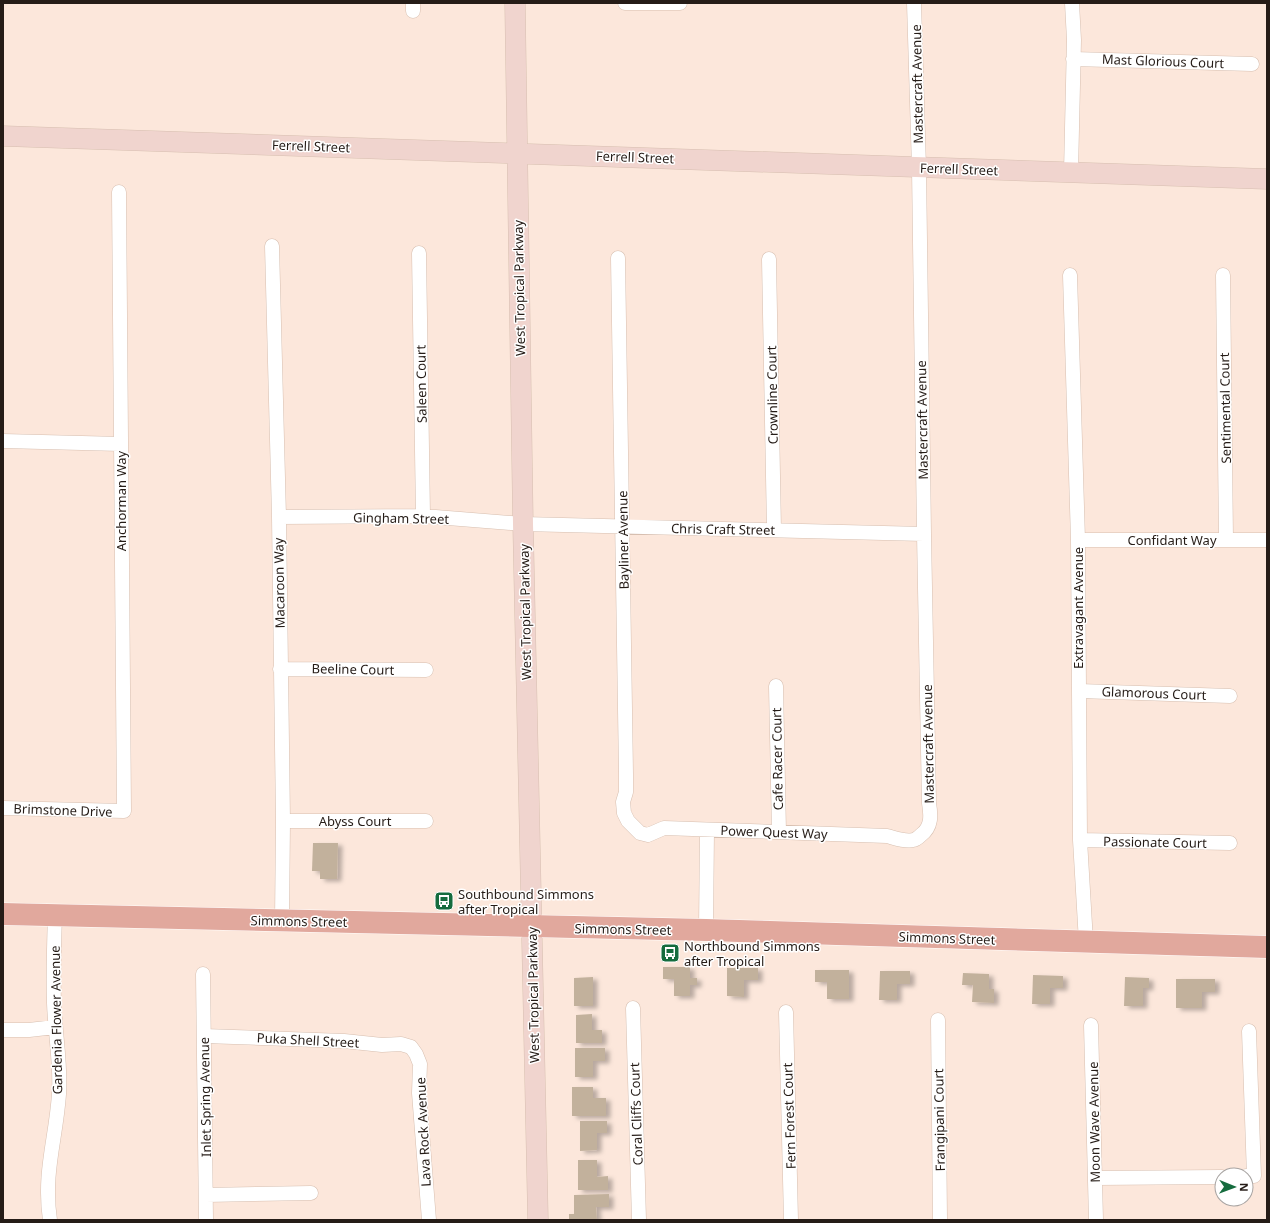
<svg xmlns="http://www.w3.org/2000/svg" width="1270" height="1223" font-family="'Noto Sans',sans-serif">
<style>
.building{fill:#c2b19c;filter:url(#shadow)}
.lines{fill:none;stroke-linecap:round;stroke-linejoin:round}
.street-casing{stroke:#d7bfb0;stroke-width:15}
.secondary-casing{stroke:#d7bfb0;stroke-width:21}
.primary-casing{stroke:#fff;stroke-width:23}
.street{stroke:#fff;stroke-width:14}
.secondary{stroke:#f0d4ce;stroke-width:20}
.primary{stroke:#e1a89d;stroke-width:22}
.labels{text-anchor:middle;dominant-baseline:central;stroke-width:3;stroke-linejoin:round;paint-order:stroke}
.street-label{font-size:13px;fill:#251c17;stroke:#fff}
.poi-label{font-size:13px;fill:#251c17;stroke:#fff;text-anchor:start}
</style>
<defs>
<filter id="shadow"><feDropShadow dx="4.5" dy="2.5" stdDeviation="2" flood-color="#0004"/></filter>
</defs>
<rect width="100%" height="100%" fill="#fce7db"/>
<path class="building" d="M313,843H338L337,879H320V871H312Z
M663,967H690V978H697V985H690V996H674V979H663Z
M727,968H758V980H744V997L727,996Z
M815,970H849V999H827V982H815Z
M880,971H910V984H897V1000H879Z
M963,973L989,974V989H994V1003L972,1002L973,985H962Z
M1033,975L1063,976V988H1050V1004H1032Z
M593,977V1006H574V978Z
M1125,977L1149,978V988H1143V1006H1124Z
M1176,979H1215V992H1202V1008H1176Z
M592,1014V1030H602V1043H576V1015Z
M575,1048H605V1061H593V1077H575Z
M572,1087H593V1098H606V1116H572Z
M580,1121H607V1133H597V1150L580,1151Z
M578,1160H597V1177L608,1176V1190H578Z
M609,1194V1207H596L597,1220H569V1214H574V1195Z"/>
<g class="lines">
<defs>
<path id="street" d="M413,3V11
M625,3H680
M1073,59L1252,64
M1071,172L1074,40L1072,3
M272,246L279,517L283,821L282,921
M419,253L423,516
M618,258L626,774V792L623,802L624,813L628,821L640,833L648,835L664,828L887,836C895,838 905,842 913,840C915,840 919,837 921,835C932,827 931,815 929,803L924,534L919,168L914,3
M769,259L774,530
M1070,275L1078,540L1080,840L1086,942
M1223,275L1226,540
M3,441L121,444
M279,517L423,516L523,524L924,534
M1078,540H1267
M280,669L426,670
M776,686L779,832
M1079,691L1230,696
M3,808L124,811L119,192
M283,821H426
M1080,840L1230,843
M706,930L707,830
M203,974L206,1220
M633,1008L639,1220
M786,1012L791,1220
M938,1020L940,1220
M1091,1025L1096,1220
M3,1030H29L55,1027
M204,1036L344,1041L382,1045L401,1044L411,1047L416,1054L420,1064L419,1093L429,1220
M1246,1176H1254L1249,1031
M1095,1178L1222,1177
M206,1195L311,1193
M50,1220C43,1173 56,1139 59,1094C61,1064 55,1033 54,1003C53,974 54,944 55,915"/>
<path id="secondary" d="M515,3L523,524L538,1220
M3,136L1267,179"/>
<path id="primary" d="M3,914L706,930L1267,947"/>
</defs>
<use href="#street" class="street-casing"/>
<use href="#secondary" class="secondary-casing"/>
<use href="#primary" class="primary-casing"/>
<use href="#street" class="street"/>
<use href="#secondary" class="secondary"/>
<use href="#primary" class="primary"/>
</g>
<defs>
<symbol id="bus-square" viewBox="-11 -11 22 22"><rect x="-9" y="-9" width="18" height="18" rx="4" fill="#156c3e" stroke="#fff"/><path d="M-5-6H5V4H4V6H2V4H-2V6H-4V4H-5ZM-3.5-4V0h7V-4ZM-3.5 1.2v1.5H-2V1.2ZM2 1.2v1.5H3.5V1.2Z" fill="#fff"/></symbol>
</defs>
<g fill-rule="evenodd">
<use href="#bus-square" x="433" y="890" width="22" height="22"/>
<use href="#bus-square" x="659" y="942" width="22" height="22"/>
</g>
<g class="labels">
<g class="street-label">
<text transform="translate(1163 61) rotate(2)">Mast Glorious Court</text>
<text transform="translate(917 84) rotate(-91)">Mastercraft Avenue</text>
<text transform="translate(311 146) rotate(2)">Ferrell Street</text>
<text transform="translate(635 157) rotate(2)">Ferrell Street</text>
<text transform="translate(959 169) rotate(2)">Ferrell Street</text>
<text transform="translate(519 288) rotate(-91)">West Tropical Parkway</text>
<text transform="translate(421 384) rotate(-91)">Saleen Court</text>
<text transform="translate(772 395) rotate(-91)">Crownline Court</text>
<text transform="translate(1225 408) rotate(-91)">Sentimental Court</text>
<text transform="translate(922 420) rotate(-91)">Mastercraft Avenue</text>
<text transform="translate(121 501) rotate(-90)">Anchorman Way</text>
<text transform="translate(401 518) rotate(1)">Gingham Street</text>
<text transform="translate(723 529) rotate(1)">Chris Craft Street</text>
<text transform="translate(623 540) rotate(-91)">Bayliner Avenue</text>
<text x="1172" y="540">Confidant Way</text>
<text transform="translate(279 583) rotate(-91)">Macaroon Way</text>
<text transform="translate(1078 608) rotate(-90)">Extravagant Avenue</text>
<text transform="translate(525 612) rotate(-91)">West Tropical Parkway</text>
<text transform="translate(353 669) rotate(1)">Beeline Court</text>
<text transform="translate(1154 693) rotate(2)">Glamorous Court</text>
<text transform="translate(928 744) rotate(-91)">Mastercraft Avenue</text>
<text transform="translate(777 759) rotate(-91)">Cafe Racer Court</text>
<text transform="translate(63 810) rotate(2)">Brimstone Drive</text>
<text x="355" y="821">Abyss Court</text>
<text transform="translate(774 832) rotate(2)">Power Quest Way</text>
<text transform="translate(1155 842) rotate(1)">Passionate Court</text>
<text transform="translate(299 921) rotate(1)">Simmons Street</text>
<text transform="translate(623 929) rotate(1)">Simmons Street</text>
<text transform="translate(947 938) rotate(2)">Simmons Street</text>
<text transform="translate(533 995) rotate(-91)">West Tropical Parkway</text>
<text transform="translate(56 1020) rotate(-91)">Gardenia Flower Avenue</text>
<text transform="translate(308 1040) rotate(3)">Puka Shell Street</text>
<text transform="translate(205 1097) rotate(-91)">Inlet Spring Avenue</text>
<text transform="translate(636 1114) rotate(-92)">Coral Cliffs Court</text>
<text transform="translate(789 1116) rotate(-92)">Fern Forest Court</text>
<text transform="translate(939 1120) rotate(-91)">Frangipani Court</text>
<text transform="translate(1094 1122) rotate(-91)">Moon Wave Avenue</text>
<text transform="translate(423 1132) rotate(-93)">Lava Rock Avenue</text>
</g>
<g class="poi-label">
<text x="458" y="894">Southbound Simmons<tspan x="458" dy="15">after Tropical</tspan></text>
<text x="684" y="946">Northbound Simmons<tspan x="684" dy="15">after Tropical</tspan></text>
</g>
</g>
<rect width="1270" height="1223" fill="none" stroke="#251c17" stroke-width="8"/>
<g transform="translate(1234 1187) rotate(91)"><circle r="19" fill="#ffffff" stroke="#a8a4a2"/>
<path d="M0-3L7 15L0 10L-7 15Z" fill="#156c3e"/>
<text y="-6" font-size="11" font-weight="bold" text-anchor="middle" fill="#251c17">N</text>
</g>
</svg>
